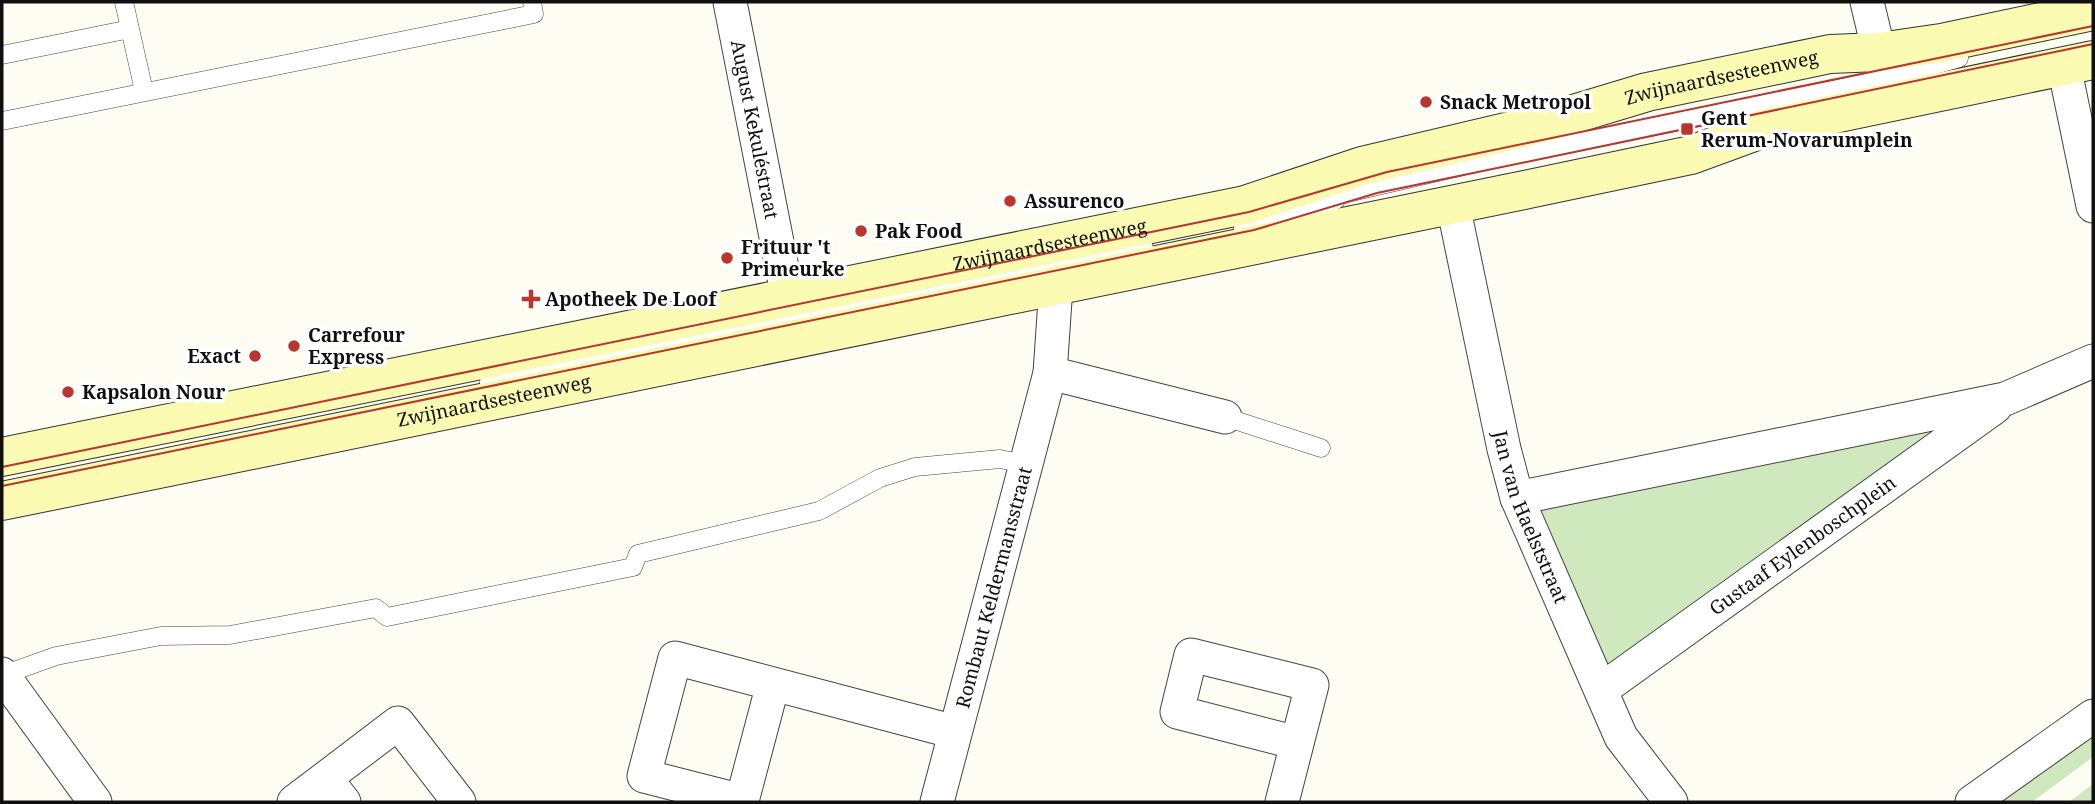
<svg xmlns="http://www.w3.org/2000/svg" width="2095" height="804" font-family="'Noto Serif',serif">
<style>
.green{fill:#d0e8be}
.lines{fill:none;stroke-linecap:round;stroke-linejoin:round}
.lane-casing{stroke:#434343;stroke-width:19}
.street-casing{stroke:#434343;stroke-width:35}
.secondary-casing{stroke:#323232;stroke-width:40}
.lane{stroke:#fff;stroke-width:18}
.street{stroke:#fff;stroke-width:33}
.secondary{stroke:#fafab3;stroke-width:38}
.tram{stroke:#b9362f;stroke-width:2}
.poi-dot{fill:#b9362f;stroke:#fff;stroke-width:2.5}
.labels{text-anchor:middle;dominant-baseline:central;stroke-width:7;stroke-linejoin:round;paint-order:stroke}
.street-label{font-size:19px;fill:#101010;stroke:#fff}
.poi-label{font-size:19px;font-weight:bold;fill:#101010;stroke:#fff;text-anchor:start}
</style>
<rect width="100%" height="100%" fill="#fefdf4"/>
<path class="green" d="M1936,429L1608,666L1540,507Z
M2093,725V757L2032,802H1989Z
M2093,784V802H2069Z"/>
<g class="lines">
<defs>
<path id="lane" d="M130,29L144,91
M2,55L130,29L124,2
M2,121L534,14L532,2
M1317,196L1330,192L1343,194L1485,161L1885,79L1959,58
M1243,228L1304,213L1336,200
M489,382L1144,248
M1225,417L1321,448
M3,675L56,656L161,636L230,635L376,608L387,617L633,567L638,554L819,511L880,478L915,467L1000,459L1025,464"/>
<g id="street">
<path id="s1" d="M730,2L796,339"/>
<path d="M1867,2L1891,102"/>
<path d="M2064,66L2093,206"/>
<path id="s2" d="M1453,205L1504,449L1517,498L1621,737L1671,802"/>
<path d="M1050,373L1225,417"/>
<path d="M1517,498L2005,399L2093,361"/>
<path d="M2,674L95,802"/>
<path d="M773,684L742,801L644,776L675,658L955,732"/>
<path id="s3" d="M1601,690L1995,407"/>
<path d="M326,779L344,802"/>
<path d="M294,802L398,723L459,802"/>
<path id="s4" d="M937,802L1050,373L1056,286"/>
<path d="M1282,802L1312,685L1191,655L1177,712L1297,743"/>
<path d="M1972,802L2093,716"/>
</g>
<g id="secondary">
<path id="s5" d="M2,457L1245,205L1362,166L1544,123L1647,92L1830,54L1879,52L1941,43L2093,11"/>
<path id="s6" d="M2,501L1529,189L1691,155L1762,129L2093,60"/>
</g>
</defs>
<use href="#lane" class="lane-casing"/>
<use href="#street" class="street-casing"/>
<use href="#secondary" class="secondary-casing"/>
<use href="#lane" class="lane"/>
<use href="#street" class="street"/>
<use href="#secondary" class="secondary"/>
<path class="tram" d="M2,467L1249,212L1387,172L2093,26
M2,486L1254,230L1377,193L2093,44"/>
</g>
<g class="poi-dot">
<circle cx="1426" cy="102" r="7"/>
<rect x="1680" y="122" width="14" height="14" rx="3.5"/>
<circle cx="1010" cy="201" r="7"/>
<circle cx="861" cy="231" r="7"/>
<circle cx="727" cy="258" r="7"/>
<path d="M527.5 288.5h7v7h7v7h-7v7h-7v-7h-7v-7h7z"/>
<circle cx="294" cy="346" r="7"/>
<circle cx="255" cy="356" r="7"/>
<circle cx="68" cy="392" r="7"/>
</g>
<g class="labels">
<g class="street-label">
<text stroke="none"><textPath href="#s5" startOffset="1762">Zwijnaardsesteenweg</textPath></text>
<text stroke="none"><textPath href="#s1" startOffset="130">August Kekuléstraat</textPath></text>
<text stroke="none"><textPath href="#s5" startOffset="1069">Zwijnaardsesteenweg</textPath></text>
<text stroke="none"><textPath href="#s6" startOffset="502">Zwijnaardsesteenweg</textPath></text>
<text stroke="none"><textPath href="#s2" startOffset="322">Jan van Haelststraat</textPath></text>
<text stroke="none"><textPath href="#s3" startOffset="248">Gustaaf Eylenboschplein</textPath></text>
<text stroke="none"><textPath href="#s4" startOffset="222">Rombaut Keldermansstraat</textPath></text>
</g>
<g class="poi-label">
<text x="1440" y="102">Snack Metropol</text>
<text x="1701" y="118">Gent<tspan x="1701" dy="22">Rerum-Novarumplein</tspan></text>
<text x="1024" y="201">Assurenco</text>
<text x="875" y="231">Pak Food</text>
<text x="741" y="247">Frituur 't<tspan x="741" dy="22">Primeurke</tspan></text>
<text x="545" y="299">Apotheek De Loof</text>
<text x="308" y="335">Carrefour<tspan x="308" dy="22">Express</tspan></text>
<text x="241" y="356" text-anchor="end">Exact</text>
<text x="82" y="392">Kapsalon Nour</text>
</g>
</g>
<rect width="2095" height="804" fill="none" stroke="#101010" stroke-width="7"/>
</svg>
